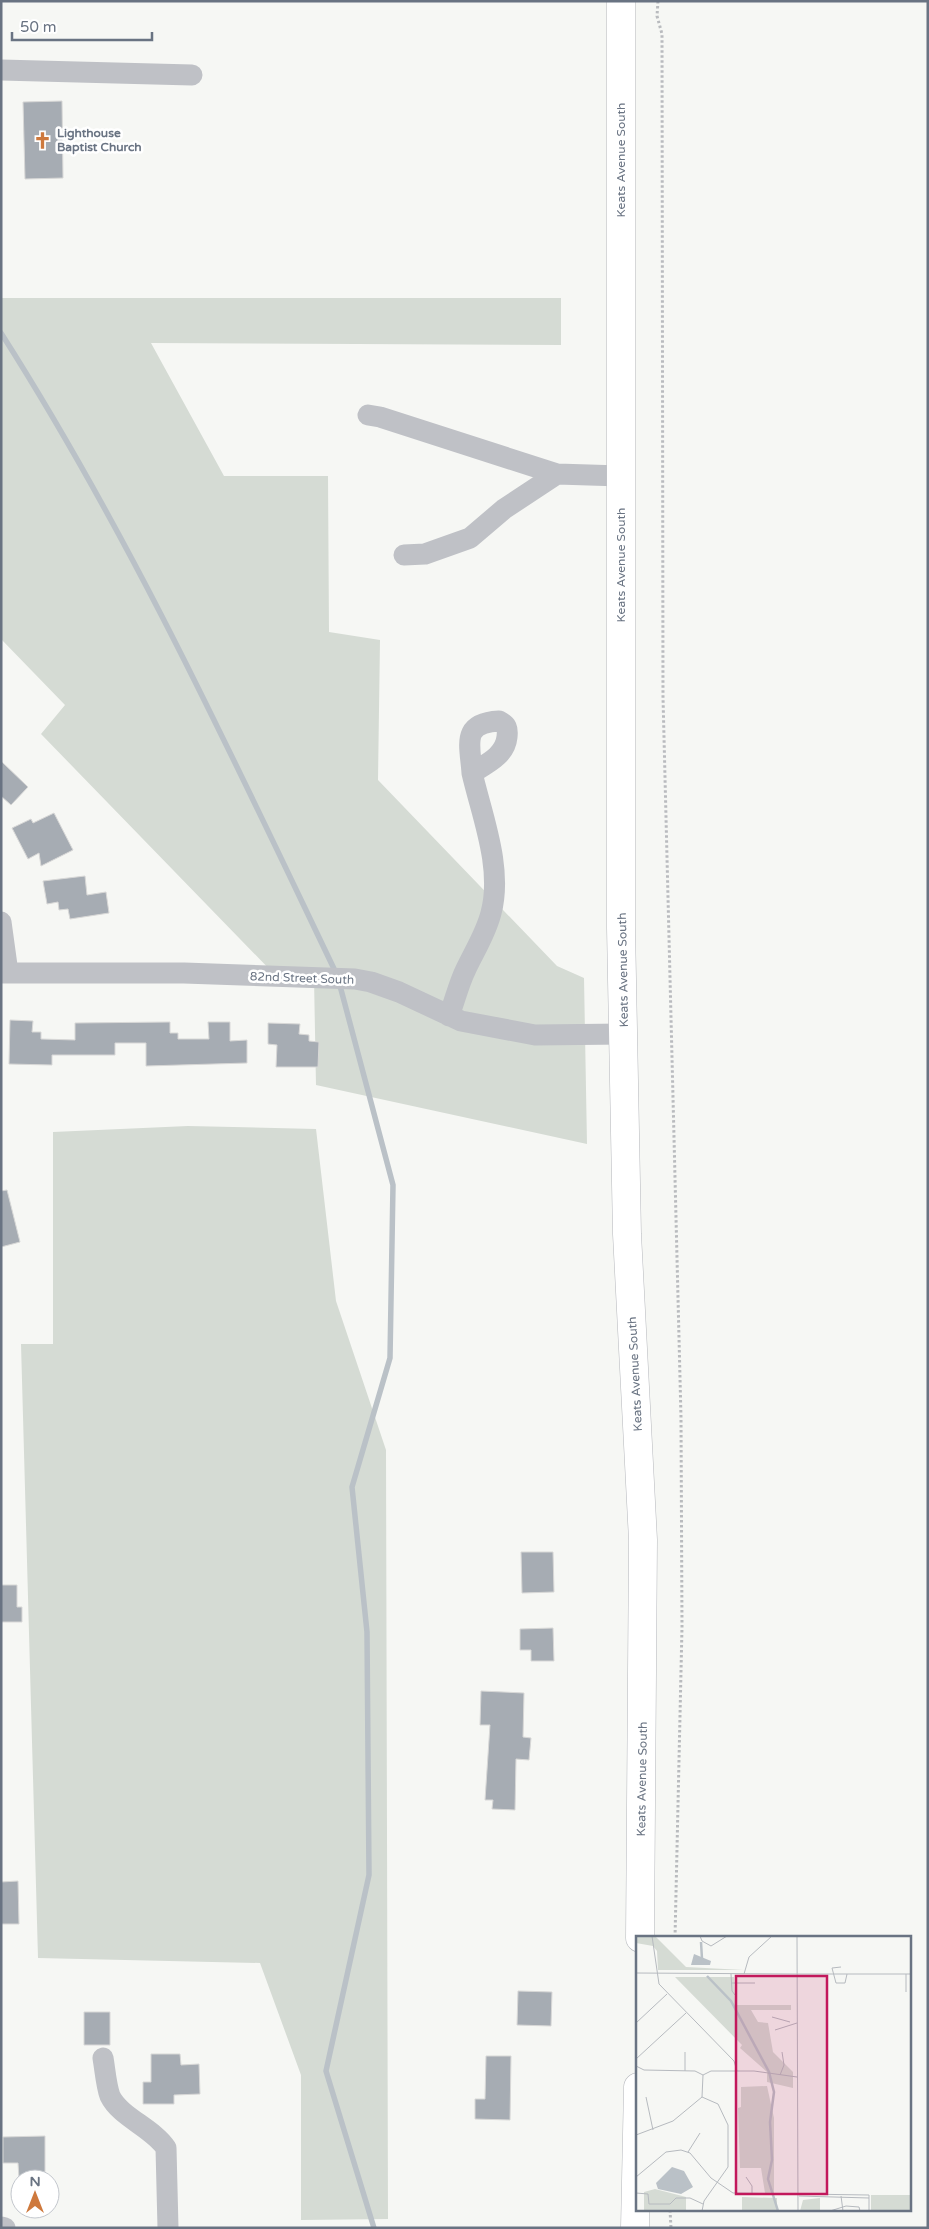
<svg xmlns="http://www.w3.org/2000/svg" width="929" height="2229" font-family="'Varela Round',sans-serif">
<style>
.green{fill:#d5dbd4}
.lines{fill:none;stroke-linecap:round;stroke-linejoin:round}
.stream{stroke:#bac1c7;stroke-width:5.5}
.building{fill:#a6acb3;stroke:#d8d8d7}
.major-casing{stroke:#b5b7bc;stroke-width:29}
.path{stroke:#b9bbbe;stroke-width:3;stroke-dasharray:2.5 2.5;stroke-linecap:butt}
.minor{stroke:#bfc1c6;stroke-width:21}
.major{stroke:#fff;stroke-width:28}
.labels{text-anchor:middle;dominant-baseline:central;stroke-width:5;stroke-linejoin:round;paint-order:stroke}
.poi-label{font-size:12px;font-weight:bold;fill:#697382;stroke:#fff;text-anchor:start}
.street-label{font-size:12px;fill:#697382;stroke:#fff}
.inset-river{fill:none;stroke:#bac1c7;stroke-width:2.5}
.inset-road{fill:none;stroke:#b6babf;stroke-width:1}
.view{fill:#c2185b;fill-opacity:0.15;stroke:#c2185b;stroke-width:2.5}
.inset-edge{fill:none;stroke:#697382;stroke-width:2.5}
</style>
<rect width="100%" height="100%" fill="#f6f7f4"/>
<path class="green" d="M1,298H561V345L151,343L224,476H328L329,632L380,640L378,780L557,966L584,978L587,1144L316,1085L314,978L276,976L41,734L65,705L1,639Z
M188,1126L316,1129L336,1301L386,1450L388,2219L301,2220V2075L260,1963L38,1958L21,1344H53V1132Z"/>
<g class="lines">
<path class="stream" d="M1,333C131,537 232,756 336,973
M339,982L393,1185L390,1358L352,1487L367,1632L369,1875L326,2071L374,2228"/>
</g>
<path class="building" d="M62,101L63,178L25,179L23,102Z
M1,761L28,787L11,805L1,796Z
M54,813L73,850L41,866L39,853L28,859L12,828L31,819L33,823Z
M85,876L87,895L106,892L109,913L70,919L68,909L59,910L58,902L47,904L43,881Z
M10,1020L33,1021L32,1032H41V1039L75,1040V1023L170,1022V1033H178V1039H209L208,1022H230V1041L247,1040V1063L146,1066V1043H115V1055H52V1065L9,1064Z
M268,1023L300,1024L299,1034L309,1035V1041L319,1042L318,1067H276L277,1045L268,1044Z
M7,1190L20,1242L1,1247V1191Z
M521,1552H553L554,1592L522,1593Z
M1,1585H17V1607H22V1622H1Z
M553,1628L554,1661H531V1650H520V1629Z
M481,1691L524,1693L523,1737L531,1738L529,1760L516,1759L515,1810L492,1809L493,1800H485L490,1725H480Z
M18,1881L19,1924H1V1882Z
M518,1991L552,1992L551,2026L517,2025Z
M84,2012H110V2045H84Z
M151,2054H180L181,2065L199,2064L200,2094L174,2095V2104H143V2082H151Z
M486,2056H511L510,2120L475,2119V2099H485Z
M45,2136V2179H19L18,2163H3V2137Z"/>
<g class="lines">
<defs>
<path id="major" d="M621,1V928L627,1234L643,1540L640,1938
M635,2228L638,2087"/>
</defs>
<use href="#major" class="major-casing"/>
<path class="path" d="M658,1L657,16L662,34L663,697L681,1418L682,1627L675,1938
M670,2210L671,2228"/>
<path class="minor" d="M1,70L192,75
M368,415L380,417L557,474
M404,555L425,554L470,538L504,509L557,474L621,476
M499,721C507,725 508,728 507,737C505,756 486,764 472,773C470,744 461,723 499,721Z
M1,922L8,973
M1,973H184L355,979L371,982L399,992L461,1021L535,1035L624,1034
M449,1016C455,1000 459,983 466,969C475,950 486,933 491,913C503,868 482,816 472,773
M103,2058C105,2069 106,2085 110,2096C120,2117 153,2128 166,2148L168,2228
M1,2227L5,2228"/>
<use href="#major" class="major"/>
</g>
<defs>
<symbol id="church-bare" viewBox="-9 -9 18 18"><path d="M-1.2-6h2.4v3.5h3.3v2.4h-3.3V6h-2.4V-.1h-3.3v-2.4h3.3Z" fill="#ce793d" stroke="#fff" stroke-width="2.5" paint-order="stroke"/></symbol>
</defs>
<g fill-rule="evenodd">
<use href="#church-bare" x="30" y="128" width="25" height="25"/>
</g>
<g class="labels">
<g class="poi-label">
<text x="57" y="133">Lighthouse<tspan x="57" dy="14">Baptist Church</tspan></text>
</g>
<g class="street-label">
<text transform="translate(621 160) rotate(-90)">Keats Avenue South</text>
<text transform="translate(621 565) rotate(-90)">Keats Avenue South</text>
<text transform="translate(623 970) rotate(-91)">Keats Avenue South</text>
<text transform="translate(302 978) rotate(2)">82nd Street South</text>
<text transform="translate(635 1374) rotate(-93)">Keats Avenue South</text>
<text transform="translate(642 1779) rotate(-89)">Keats Avenue South</text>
</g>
</g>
<g transform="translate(636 1936)">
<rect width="275" height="275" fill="#f6f7f4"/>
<path d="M0,0H19L50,31L108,34H22L21,15L17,10L0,7ZM39,41H98L99,69H155V74H115L122,86L132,87L137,116L157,136V152L131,146V136L104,112L106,109ZM131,150L138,182V257H129L125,232H104L102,172L105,171V151ZM19,253L50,261V275H8V256ZM235,259H275V275H235ZM106,261L141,262V275H106ZM184,262V275H164L167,264Z" fill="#d5dbd4"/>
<path d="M58,18L75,25L74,29H55ZM36,231L48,235L57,251L45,258L22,253L20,247Z" fill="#bac1c7"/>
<path class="inset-river" d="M65,6L66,23M71,40L95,65L133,136L138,156L134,186L136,224L132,243L142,275"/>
<path class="inset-road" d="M16,0L23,48L98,125L101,135M64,0L66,5L75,10L91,0M161,0L162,275M205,31L196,32L200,47H209L211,38M0,37L161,38M95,38L96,55L99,59M108,38L113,21L136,0M161,38H275M95,47H119M270,56V38M136,81L154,86M0,87L31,58M139,94L161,87M0,123L50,77M0,130L8,134L59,135L67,139M49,135V116M67,139L75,135H118L161,141M144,139L148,129L146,116M10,161L17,194M66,161L82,168L92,189V231L68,265L66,275M66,161L67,139M0,199L37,185L66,161M52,216L64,197M0,241L30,216L45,214L54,217L75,242L97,257L233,259V275M110,241L116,250V259M0,257L12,258L13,268H34L40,262H54L67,268M163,260L233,262M205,260L207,275M194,275L210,270L223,271L224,275"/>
<path class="view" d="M100,40H191V258H100Z"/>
<rect width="275" height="275" class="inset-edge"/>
</g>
<rect width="929" height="2229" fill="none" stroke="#697382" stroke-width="5"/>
<g transform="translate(35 2194)"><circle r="24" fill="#ffffff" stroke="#c3c7cd"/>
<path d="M0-4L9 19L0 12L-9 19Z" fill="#ce793d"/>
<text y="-8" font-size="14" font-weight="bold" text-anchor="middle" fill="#697382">N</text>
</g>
<path d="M12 32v8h140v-8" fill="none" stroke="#697382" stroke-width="2.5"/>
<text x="20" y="32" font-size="15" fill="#697382" stroke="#ffffff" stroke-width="4" paint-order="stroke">50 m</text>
</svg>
